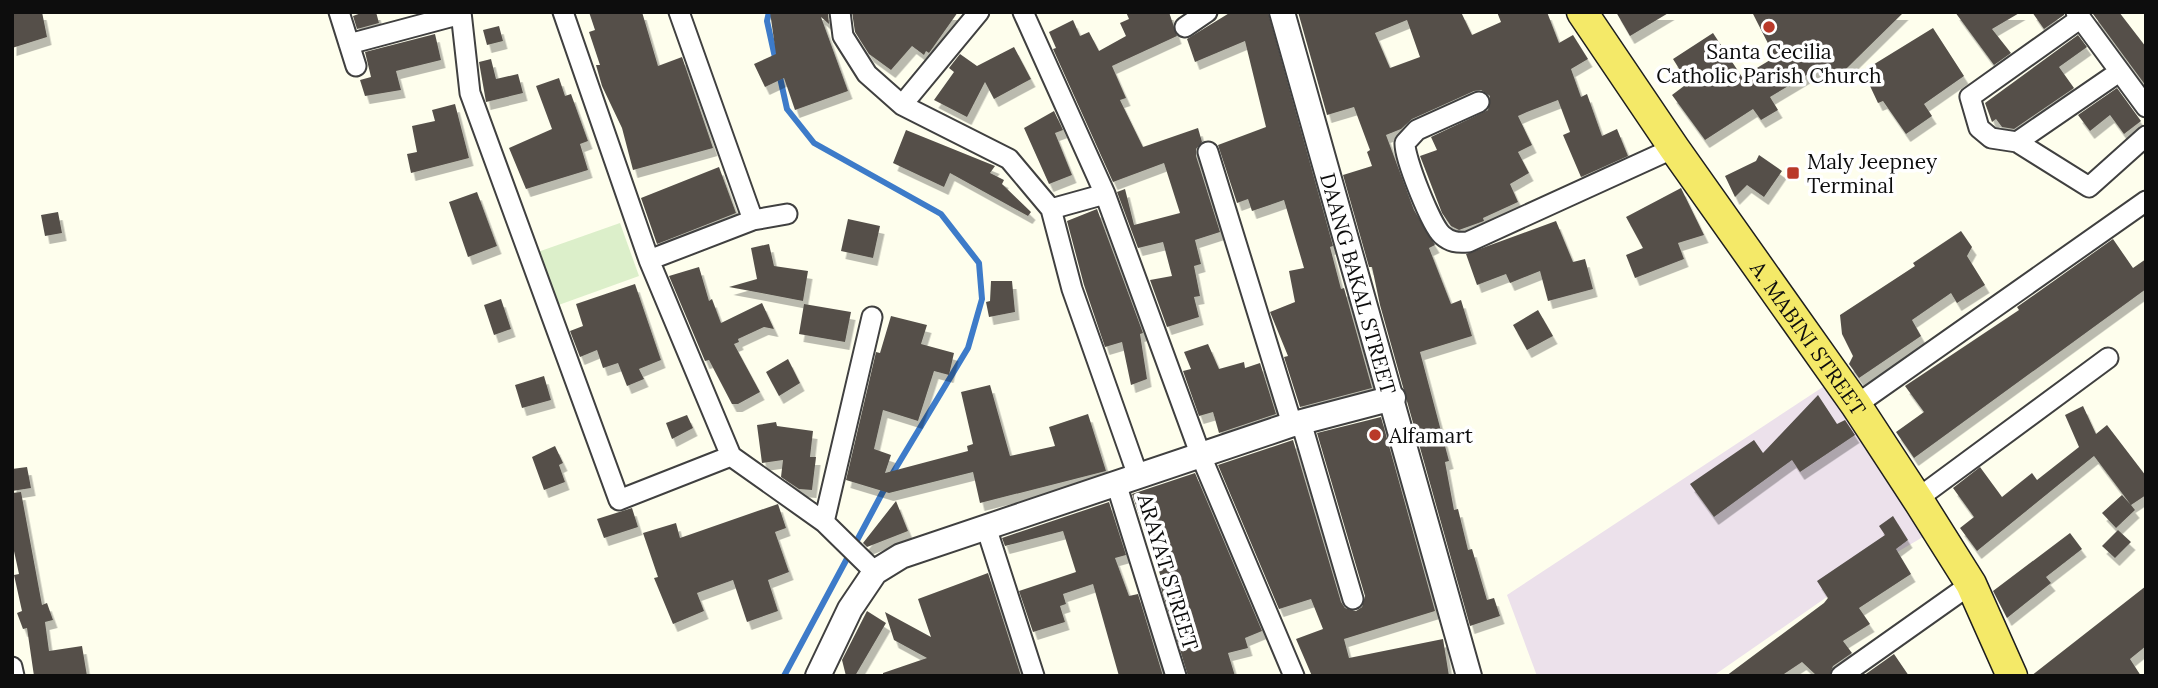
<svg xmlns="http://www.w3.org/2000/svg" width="2158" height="688" font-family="Lora,serif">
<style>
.industrial{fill:#ece1eb}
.pitch{fill:#dcefca}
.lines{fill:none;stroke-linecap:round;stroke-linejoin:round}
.stream{stroke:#3d7bc9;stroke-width:6}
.building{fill:#55504a;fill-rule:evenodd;filter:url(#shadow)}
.minor-casing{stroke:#404040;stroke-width:23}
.tertiary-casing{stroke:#404040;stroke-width:28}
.primary-casing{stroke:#1e1e1e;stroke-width:33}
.minor{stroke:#fff;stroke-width:19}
.tertiary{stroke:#fff;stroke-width:24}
.primary{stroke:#f4e968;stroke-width:30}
.poi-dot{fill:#b93929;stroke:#fff;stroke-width:2.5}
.labels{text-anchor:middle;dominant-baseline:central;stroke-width:7;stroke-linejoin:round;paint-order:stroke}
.poi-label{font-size:21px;fill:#0d0d0d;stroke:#fff;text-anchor:start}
.street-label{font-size:21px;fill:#0d0d0d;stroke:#fff}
</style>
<defs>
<filter id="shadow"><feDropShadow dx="4.5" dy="8" stdDeviation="0" flood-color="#0004"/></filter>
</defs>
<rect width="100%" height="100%" fill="#fefeed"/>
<path class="industrial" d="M1829,383L1928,534L1860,574L1713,676H1537L1507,595Z"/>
<path class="pitch" d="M620,223L639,276L553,307L535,253Z"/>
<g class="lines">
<path class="stream" d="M769,12L767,21L776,62
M779,73L787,109L814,143L941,214L979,263L982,299L968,348L891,476
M854,546L886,486
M784,676L850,553"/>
</g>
<path class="building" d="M12,12H42L47,37L12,48Z
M364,12H376L379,23L357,29L353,16Z
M589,12H642L658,66L682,57L713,148L633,170L622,128L602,86L596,65H600L589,32L595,30Z
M770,12H828L829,24L821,17L848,91L795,110L784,78L765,87L754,64L776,54Z
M852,12H958L929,53L926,51L924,55L912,46L891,70L869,54L855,32Z
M1126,12H1169L1177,36L1112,66L1126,98L1120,100L1143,147L1198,128L1202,142L1196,149V156L1220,232L1195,240L1201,264L1194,266L1200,296L1194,297L1199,317L1167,327L1150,280L1172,276L1163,242L1138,248L1117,192L1125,189L1134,225L1180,213L1164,163L1113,182L1053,49L1056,48L1049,32L1073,20L1080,36L1089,32L1099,51L1126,36L1120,23L1129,19Z
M1231,12H1268L1333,246L1330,247L1341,289L1344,288L1372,388L1300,407L1284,357L1288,356L1270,312L1295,302L1289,271L1304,268L1284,200L1252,211L1248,199L1237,203L1218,145L1266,127L1245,41L1195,62L1187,39Z
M1298,12H1461L1472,35L1501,22L1497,12H1547L1559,43L1573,35L1588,59L1571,69L1581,97L1587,94L1602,136L1617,129L1628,156L1581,177L1563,135L1570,132L1558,100L1527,112L1518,116L1532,145L1518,152L1529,173L1510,184L1518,202L1483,218L1484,221L1459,230L1451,226L1442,213L1420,156L1437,150L1431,137L1488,110L1490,96L1481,90L1474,91L1412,119L1401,129L1386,135L1414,210L1435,245L1429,248L1451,304L1461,300L1472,336L1420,352L1449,461L1445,462L1454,510L1458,509L1468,550L1472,549L1487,600L1494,598L1500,616L1470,626L1380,305L1372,267H1369L1343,175L1372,166L1367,152L1370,150L1354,107L1327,115ZM1407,20L1420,57L1390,68L1375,33Z
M1616,12H1670L1630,36Z
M1752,12H1904L1846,69L1830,76L1825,64L1770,97L1778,110L1761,120L1753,109L1705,140L1672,95L1688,83L1673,59L1713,33L1742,77L1775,57Z
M1955,12H2021L1992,29L2011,53L1994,65Z
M2032,12H2064V15L2044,29Z
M2095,12H2119L2146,47V86L2093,14Z
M499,26L503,41L487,45L483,30Z
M1933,28L1964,76L1924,104L1932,116L1906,134L1883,101L1878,103L1863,71Z
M435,34L441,60L396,71L401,90L365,96L360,80L371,77L365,52Z
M2078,35L2087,47L2059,67L2074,88L2014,129L2002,127L1996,119L1992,122L1985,103Z
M1014,47L1031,79L994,99L985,82L967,117L934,100L954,72L949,68L960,54L977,66Z
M491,59L496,79L518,74L523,93L486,102L479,62Z
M559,78L565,96L571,94L588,141L580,144L588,170L526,189L509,148L552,129L536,86Z
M2117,88L2141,121L2124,134L2110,115L2090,131L2078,115Z
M455,104L469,158L411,173L407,154L417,152L412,126L435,121L432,110Z
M1054,111L1063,130L1055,133L1072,175L1049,184L1024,128Z
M906,130L995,166L990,173L1004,180L1002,184L1031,212L1028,216L950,173L944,187L893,163Z
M1759,155L1782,171L1764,197L1747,185L1735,197L1725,176L1756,161Z
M719,167L736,213L657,244L641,198Z
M1681,188L1704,235L1678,243L1684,259L1635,278L1626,255L1643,248L1626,217Z
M477,192L497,246L468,257L449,202Z
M1097,209L1143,333L1140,334L1147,379L1131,385L1122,342L1105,347L1084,285L1067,221Z
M58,212L62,233L45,236L41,215Z
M848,219L880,226L873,258L841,251Z
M1556,221L1573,262L1585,259L1593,289L1548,301L1540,271L1510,283L1506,274L1477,285L1466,254Z
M1961,231L1972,247L1967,256L1985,285L1957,303L1951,293L1912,320L1921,336L1859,378L1849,364L1853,356L1842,334L1840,315L1915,266L1913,263Z
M2113,239L2133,268L2146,259V289L1914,458L1896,432L1924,412L1905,386L2019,310L2017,307Z
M769,244L774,266L808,271L803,301L729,287L757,279L751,248Z
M699,267L709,301L712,299L721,323L762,303L774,329L764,327L738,339L739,342L734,344L760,392L738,404H732L709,360L705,361L669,276Z
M991,281H1012L1015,312L989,317L986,302L990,301Z
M635,284L661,360L639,369L644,379L627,386L618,363L603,368L597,350L580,357L570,331L583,326L576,304Z
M501,299L511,329L494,335L484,305Z
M804,304L851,312L845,342L799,334Z
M1538,310L1553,336L1527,350L1513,325Z
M891,316L927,325L921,344L954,353L949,375L934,371L918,421L883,410L874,449L891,455L885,473L968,451L967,446L973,444L961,392L990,385L1010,456L1055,446L1049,427L1088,414L1106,471L980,503L973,472L889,493L846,480L876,352L880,353Z
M1208,344L1219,369L1244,362L1245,368L1260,363L1276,414L1219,433L1213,412L1199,416L1183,371L1191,369L1184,352Z
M788,359L800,383L779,396L766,372Z
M544,376L551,400L522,408L515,385Z
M1818,395L1837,424L1845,420L1855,435L1800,472L1792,460L1714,517L1690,484L1754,440L1763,453Z
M2083,406L2096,434L2107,425L2146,476V495L2131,505L2135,510L2116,528L2102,513L2122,495L2131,505L2094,456L1977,551L1960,528L1974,517L1953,488L1980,467L2002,497L2032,473L2037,480L2079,447L2065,415Z
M687,415L693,428L672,439L666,423Z
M1381,417L1435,611L1344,639L1349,658L1443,639L1449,676H1312L1296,639L1323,629L1311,599L1279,609L1218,465L1293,440L1341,602L1345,608L1356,611L1362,607L1365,596L1317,433Z
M776,422L777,426L813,431L810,457H816L812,490L799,489L781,477L783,460L762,463L757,425Z
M555,446L563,463L559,465L565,482L544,490L532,457Z
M27,467L31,488L12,491V469Z
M1195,473L1262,631L1245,638L1248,648L1228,653L1235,676H1188L1159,581L1162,580L1132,494Z
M21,492L42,605L47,603L53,620L45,622L49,651L82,646L87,676H34L27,628L23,629L17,613L22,611L14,575L19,574L12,542V493Z
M896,501L908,531L867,547L863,543Z
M1109,502L1126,555L1115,558L1129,596L1138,594L1163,676H1119L1093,584L1063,594L1066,604L1060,606L1065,622L1033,632L1019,591L1076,572L1063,531L1005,546L1002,538Z
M778,504L786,528L775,532L789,572L768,580L778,611L747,622L733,580L697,593L704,611L673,624L654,578L658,577L643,533L676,523L680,538Z
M632,508L638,527L604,538L597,519Z
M1893,516L1908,540L1896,549L1911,574L1859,608L1870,624L1843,641L1852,653L1833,666L1829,676H1817L1802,662L1781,676H1726L1824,603L1828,598L1817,581L1885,535L1879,526Z
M2118,530L2131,542L2115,558L2102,546Z
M2070,533L2082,549L2046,577L2051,583L2007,618L1993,591Z
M988,573L1021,676H883V673L927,658L894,640L885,612L931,637L918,599Z
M2146,586V646L2130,659L2141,676H2031Z
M867,611L886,623L855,676H846L842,660Z
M1894,654L1909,676H1863Z"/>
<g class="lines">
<defs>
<path id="minor" d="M339,12L356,66
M461,12L470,93L619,500L731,456
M563,12L649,260L731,456L824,522L875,572
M679,12L753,220
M840,12L843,36L867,74L902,105L1009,159L1051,209L1072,289L1138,476
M1023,12L1105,194L1201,456L1294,676
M2076,12L2146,107
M2081,18L1970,97L1979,128L1991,138L2017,142L2089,187L2146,136
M1185,27L1207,12
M349,44L461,14
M1479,102L1417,130L1405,143C1404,157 1431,225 1442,235C1450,242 1457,243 1468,242L1674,148
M902,105L979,12
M2017,142L2119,72
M1208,152L1292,424
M1051,209L1105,194
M649,260L753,220L787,214
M1856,405L2146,201
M1301,422L1353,599
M1116,483L1176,676
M1917,499L2108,358
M824,522L872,317
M986,527L1034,676
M12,667L14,676
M1841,676L1971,584"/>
<g id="tertiary">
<path id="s1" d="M1282,12L1469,676"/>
<path d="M818,676L850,609L875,572L901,556L1290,425L1393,398"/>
</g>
<g id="primary">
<path id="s2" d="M1582,12L1674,148L1856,405L1920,503L1971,584L2012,676"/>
</g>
</defs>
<use href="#minor" class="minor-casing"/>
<use href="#tertiary" class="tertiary-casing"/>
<use href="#primary" class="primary-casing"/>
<use href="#minor" class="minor"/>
<use href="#tertiary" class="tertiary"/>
<use href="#primary" class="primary"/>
</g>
<g class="poi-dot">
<circle cx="1769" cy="27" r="7"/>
<rect x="1786" y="166" width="14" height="14" rx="3.5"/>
<circle cx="1375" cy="435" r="7"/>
</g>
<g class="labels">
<g class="poi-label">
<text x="1769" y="51" text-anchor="middle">Santa Cecilia<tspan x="1769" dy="24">Catholic Parish Church</tspan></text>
<text x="1807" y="161">Maly Jeepney<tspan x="1807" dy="24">Terminal</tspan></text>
<text x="1389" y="435">Alfamart</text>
</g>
<g class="street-label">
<text stroke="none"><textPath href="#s1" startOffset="282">DAANG BAKAL STREET</textPath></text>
<text stroke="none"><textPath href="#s2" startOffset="397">A. MABINI STREET</textPath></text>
<text transform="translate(1168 572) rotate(73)">ARAYAT STREET</text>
</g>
</g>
<rect width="2158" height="688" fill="none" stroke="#0d0d0d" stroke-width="28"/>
</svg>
